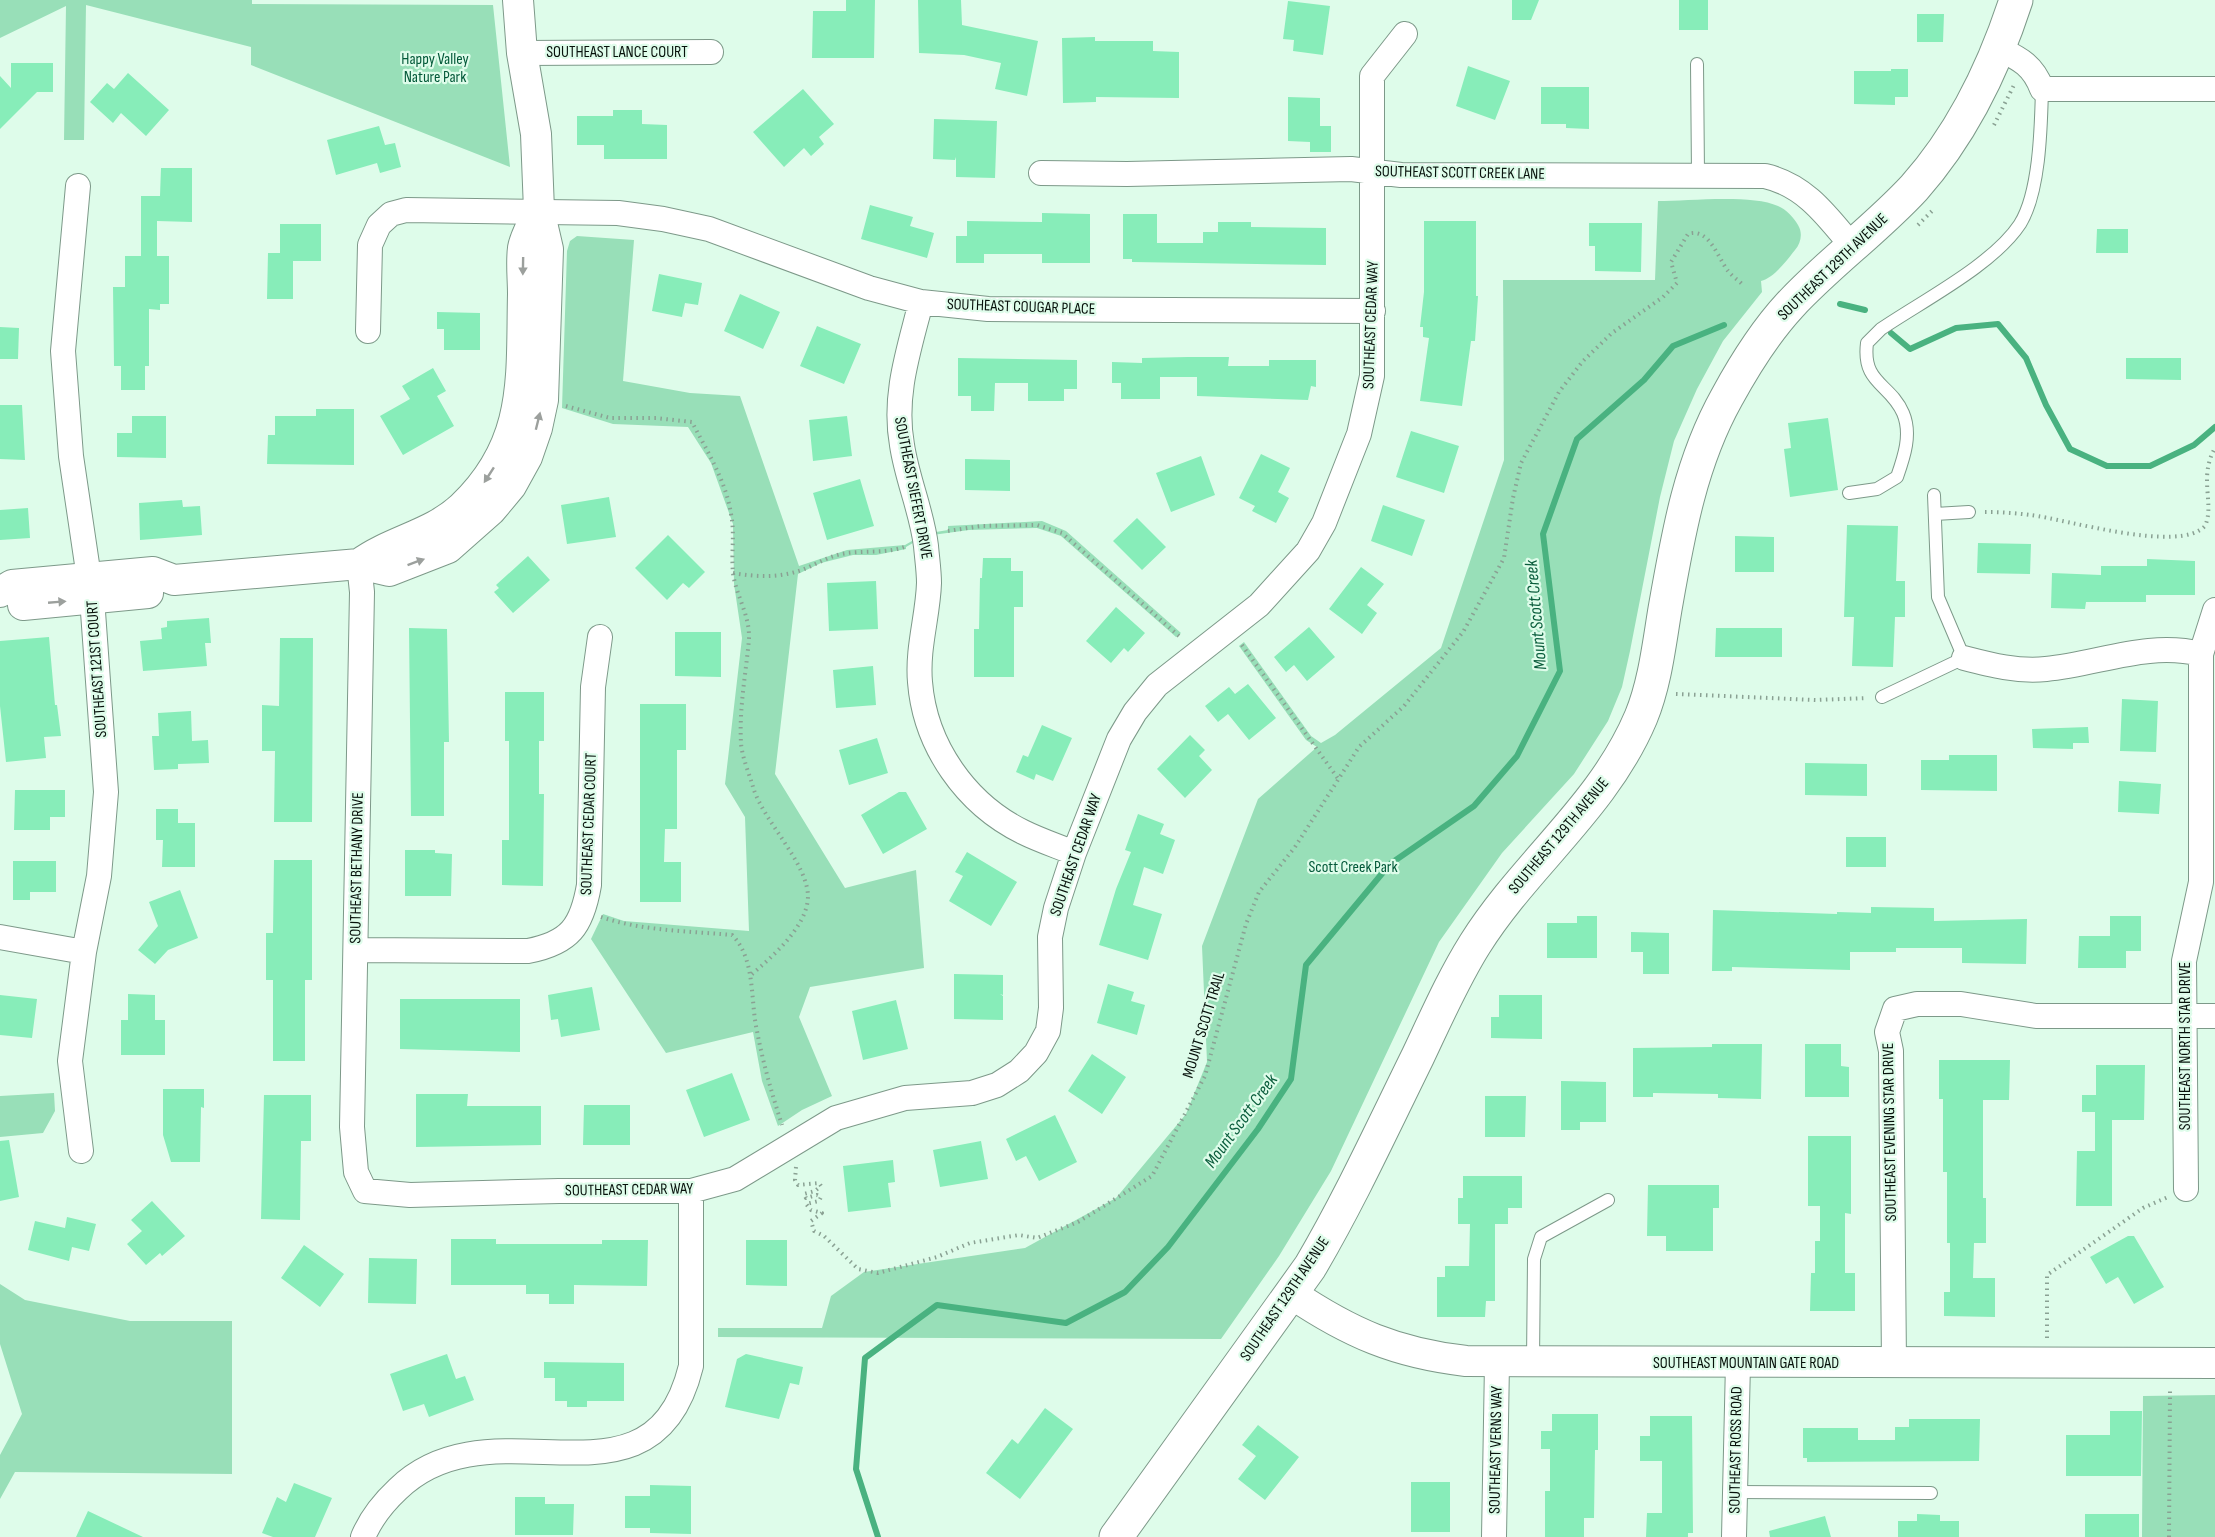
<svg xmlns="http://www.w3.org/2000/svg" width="2215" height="1537" font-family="'Sofia Sans Condensed',sans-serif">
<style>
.green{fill:#98dfb8}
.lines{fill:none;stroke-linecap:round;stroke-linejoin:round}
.stream{stroke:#49b280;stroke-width:6}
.building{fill:#87edb9}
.service-casing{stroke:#7d9989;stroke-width:14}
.minor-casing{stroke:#7d9989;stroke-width:26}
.tertiary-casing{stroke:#7d9989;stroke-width:32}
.secondary-casing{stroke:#7d9989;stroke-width:35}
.path{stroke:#8aa193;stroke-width:4;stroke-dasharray:1.5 4.5;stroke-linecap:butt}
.service{stroke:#fff;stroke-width:12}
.minor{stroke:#fff;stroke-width:24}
.tertiary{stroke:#fff;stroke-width:30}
.secondary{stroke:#fff;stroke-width:33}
.oneway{fill:#9ca09d}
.labels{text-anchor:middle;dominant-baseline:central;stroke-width:4.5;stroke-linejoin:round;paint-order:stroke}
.street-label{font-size:16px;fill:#07110b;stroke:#defcea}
.park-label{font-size:16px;fill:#035939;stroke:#defcea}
.water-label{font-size:18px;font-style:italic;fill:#0a5d3c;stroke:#defcea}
</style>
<rect width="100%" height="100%" fill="#defcea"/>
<path class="green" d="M0,0H252V4L493,5L510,167L251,65V47L86,5L84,140H64L66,6L0,38Z
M1658,201C1688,201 1752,194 1778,206C1786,209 1794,218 1798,225C1803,233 1801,243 1795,250C1787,260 1774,278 1761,281L1762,292L1723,341L1697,389L1674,441L1660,497L1630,651L1622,687L1608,721L1574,774L1502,853L1439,942L1331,1171L1279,1256L1221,1339L718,1337V1328H822L831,1296L864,1272L1025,1248L1116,1198L1186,1114L1207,1062L1202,946L1258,799L1317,747L1306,740L1239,646L1244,642L1311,736L1321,743L1335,735L1441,648L1504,460L1503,280H1655Z
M577,236L634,240L623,381L690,393L740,396L799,566L847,550L905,545L924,534L948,530V526L1042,521L1066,531L1181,633L1176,637L1061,536L1037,528L969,530L925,536L906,547V549L876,555H853L821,563L798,574L775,774L845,888L916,870L924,968L810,987L799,1017L832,1096L802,1110L778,1126L762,1081L753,1032L666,1053L591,939L603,914L624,921L749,931L745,817L725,784L742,638L734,584L733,524L711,463L688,427L613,424L562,408L567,251L570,241Z
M54,1093L55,1111L43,1133L0,1137V1096Z
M0,1284L25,1300L130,1321H232V1474L15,1472L0,1499V1455L22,1414L0,1344Z
M2215,1395V1537H2142L2143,1396Z"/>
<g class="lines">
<path class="stream" d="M1840,304L1865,310
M1891,333L1910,349L1956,328L1998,324L2026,358L2046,405L2070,449L2107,466H2150L2194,445L2215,427
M878,1537L856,1469L865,1358L937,1305L1066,1323L1125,1292L1168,1247L1258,1129L1291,1079L1306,965L1390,864L1474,806L1517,756L1560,671L1543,534L1577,439L1644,380L1673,346L1724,325"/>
</g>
<path class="building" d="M846,0H875L874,58H812L813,11H846Z
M918,0H961L962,25L1038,41L1027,96L995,89L1001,63L964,55L919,53Z
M1512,0H1539L1531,20H1512Z
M1679,0H1708V30H1679Z
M1288,1L1330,6L1323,55L1293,51L1294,40L1283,39Z
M1917,14H1944L1943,42H1917Z
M1095,37V41H1153V51L1179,52V98L1096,97V102L1063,103L1062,38Z
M11,63H53V92H37L0,129V76L11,88Z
M1468,66L1510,81L1495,120L1456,106Z
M1891,69H1908V97H1895V105L1854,104V71H1891Z
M128,73L169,110L146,136L121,113L113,123L90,102L107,83L114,89Z
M1541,87H1589V129L1566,128V124H1541Z
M803,89L834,124L819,137L824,144L811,156L804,148L784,167L753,132Z
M1288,97L1320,98V126H1331V152H1310V142L1288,141Z
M613,110H642V124L667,125V159H604V145H577V116H613Z
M934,119L997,121L995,178L956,177V157L955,160L933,159Z
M379,126L385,145L395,143L401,167L380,173L377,163L336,175L327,140Z
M161,168H192V222L157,221V256H169V304H160V310L149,309V366H145V390H121V366H114L113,287H125V256H141V196H160Z
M870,205L913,217L910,226L934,233L927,258L861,239Z
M1042,213L1090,214V263H1042V254H984V263H956V236H967V221L1042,222Z
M1123,214H1157V243H1203V232H1218V222H1251V227L1326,228V265L1132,262V259H1123Z
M1424,221H1476V296H1478L1475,341H1471L1462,406L1420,401L1429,338L1423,337V327H1420L1424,292Z
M1589,223H1642L1641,272L1595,271V246H1589Z
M280,224H321V261H293V299H267L268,253H280Z
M2097,229H2128V253H2096Z
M659,274L702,283L698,305L685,303L682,317L652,311Z
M740,294L780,312L763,349L724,331Z
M437,312L480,313V350H444V329H437Z
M817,326L861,344L844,384L800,366Z
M0,327L19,328L18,359H0Z
M1188,357H1229L1228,366H1269V360H1316V387L1311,386L1308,400L1197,396V377H1160V399H1121V383H1112V362L1142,363V358Z
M958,358L1077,360V389H1064V401H1028V383H995L994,411H971V396H958Z
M2126,358H2181V380L2126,379Z
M433,368L446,391L437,396L454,426L403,455L380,416L410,399L402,386Z
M0,405H22L25,460L0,459Z
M316,409H354V465L267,464L268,435H275V416H316Z
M132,416H166V458L117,457V433H132Z
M847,416L852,456L813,461L809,420Z
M1828,418L1838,490L1790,497L1784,449L1791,448L1788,423Z
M1411,431L1459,446L1444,493L1396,477Z
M1261,454L1290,468L1278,492L1289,498L1276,523L1252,511L1255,506L1239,498Z
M1201,456L1215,495L1171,512L1156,473Z
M965,459L1010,460V491L965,490Z
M860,479L874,526L827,540L813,493Z
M609,497L616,537L567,544L561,505Z
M182,500L183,507L200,506L202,535L140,540L139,503Z
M1383,505L1425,520L1412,556L1371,541Z
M28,508L30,538L0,540V510Z
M1137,518L1166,547L1142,570L1113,541Z
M1847,525L1898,526L1896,581H1905V617H1895L1893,667L1852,666L1854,617H1844Z
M668,535L705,572L689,588L683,583L667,600L635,568Z
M1735,536L1774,537V572H1735Z
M1978,543L2031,544L2030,574L1977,573Z
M528,556L550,580L513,613L494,592L499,588L496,585Z
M983,558H1011V571H1023V607H1014V677H974V629H979L980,578H982Z
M2147,559L2195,561V595H2146V602H2086L2085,609L2051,608L2052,573L2101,575V566H2147Z
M1361,567L1384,584L1367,605L1377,613L1362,634L1329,609Z
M876,581L878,629L829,631L827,583Z
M1116,607L1145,633L1128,652L1124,648L1111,663L1086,641Z
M209,618L211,643H205L207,666L143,671L140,641L162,639L161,628L167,627V621Z
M1309,627L1335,657L1307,681L1294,665L1286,672L1274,657Z
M409,628L447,629L449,742H444V816H411Z
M1716,628H1782V657H1715Z
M675,632H721V677L675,676Z
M49,637L55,705H57L61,736L44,737L46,758L6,762L0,706V641Z
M280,638H313L312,822H274L275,751H262V705L279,706Z
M873,666L876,705L836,708L833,670Z
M1248,684L1276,718L1249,740L1228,714L1218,722L1205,706L1229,687L1235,694Z
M505,692H544V741H539V794H544L543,886L502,885V840H509V741H505Z
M2122,699L2158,701L2156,752L2120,751Z
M640,704H686V750H677V829H665L664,862H681V902H640Z
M191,711L192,741L208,740L209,763L178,764V769L154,770L152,736H159L158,713Z
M1042,725L1072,738L1053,781L1036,774L1034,780L1016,772L1023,755L1028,757Z
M2088,727L2089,743H2073V749L2033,748L2032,729Z
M1190,735L1205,750L1199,756L1212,770L1185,798L1157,769Z
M877,738L888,773L849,785L839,750Z
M1949,755H1997V791L1921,790V760H1949Z
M1805,763L1867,764V796L1805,795Z
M2119,781L2161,784L2159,814L2118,812Z
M15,790H65V817H50V830H14Z
M899,792H906L927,829L883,854L861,815Z
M156,809H178V823H195V867H162L163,840H156Z
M1138,814L1164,824L1160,834L1175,840L1163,874L1144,867L1133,905L1162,914L1148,960L1099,945L1116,889L1131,852L1125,850Z
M1846,837H1886V867H1846Z
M405,850H435V853L452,854L451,896H405Z
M967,852L1017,882L991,926L949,901L963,876L955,872Z
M274,860H312V980H305V1061H273V980H266V933H273Z
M13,861H56V892H30V900H13Z
M180,890L198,938L168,950L155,964L138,950L158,926L149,902Z
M1871,907L1934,908V921L2027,919L2026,964L1962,963V948H1896V952H1850V970L1732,967V971H1712L1713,910L1837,914V912L1871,913Z
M1577,916H1597V958H1547V923H1577Z
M2110,916H2141V951H2126V968H2078L2079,936H2110Z
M1631,932L1669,933V974H1643V952H1631Z
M954,974L1003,975V995L1000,994L1003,996V1020L954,1019Z
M1108,984L1134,992L1131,1001L1145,1005L1137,1035L1097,1023Z
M592,987L600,1030L561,1037L558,1019L551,1020L548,995Z
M128,994L155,995V1020H165V1055H121V1020H128Z
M0,995L37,999L32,1038L0,1035Z
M1499,995H1542V1039L1491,1038V1017H1499Z
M400,999H520V1052L400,1049Z
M896,1000L908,1049L863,1060L852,1011Z
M1712,1044H1762L1761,1099L1718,1098V1094L1653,1093V1097H1633V1048L1712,1047Z
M1805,1044H1841V1066L1849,1067V1097H1805Z
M1092,1054L1126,1077L1102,1114L1068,1091Z
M1939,1060H2010L2009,1100H1983V1198H1986V1243H1974L1973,1278H1995V1317L1944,1316V1292H1950V1243H1947V1172H1943V1099H1939Z
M2096,1065H2145L2144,1120H2112V1206H2076L2077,1151H2095V1112H2082V1095H2096Z
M732,1073L750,1120L704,1137L686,1090Z
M1561,1081L1606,1082V1122H1580V1130H1561Z
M163,1089H204V1108L201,1107L200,1162H171L163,1135Z
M416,1094H468L467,1106H541V1145L416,1147Z
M264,1095H311V1141H301L300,1220L261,1219Z
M1485,1096H1526L1525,1137H1485Z
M584,1105H630V1145H583Z
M1055,1115L1077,1162L1039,1181L1026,1156L1016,1161L1006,1139Z
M1808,1136H1851V1214L1845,1213V1273H1855V1311H1810L1811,1273H1815V1241H1820V1206H1808Z
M9,1140L19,1197L0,1201V1141Z
M981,1141L988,1179L940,1187L933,1150Z
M893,1160L895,1182L888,1183L891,1207L848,1212L843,1166Z
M1463,1176H1522V1208H1508V1224H1495V1301H1486L1485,1317H1437V1277H1445V1266H1469L1470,1224H1458V1198H1463Z
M1648,1185H1719V1208H1713V1251H1666V1236H1647Z
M152,1201L185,1236L162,1256L160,1253L146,1265L127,1244L142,1231L131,1220Z
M67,1217L96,1224L89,1251L72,1247L69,1261L28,1250L35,1221L65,1228Z
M2128,1236H2134L2164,1287L2134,1304L2118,1277L2106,1284L2090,1257Z
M451,1239H496V1244H602V1240H648L647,1286L574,1285V1304H549V1294H526V1285H451Z
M746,1240H787V1286L746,1285Z
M304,1245L344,1274L320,1307L281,1278Z
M369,1258L417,1259L416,1304L368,1303Z
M447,1354L456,1379L465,1376L474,1400L429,1417L424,1404L403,1411L390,1374Z
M746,1354L803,1367L799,1385L790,1383L779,1419L725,1407L737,1359Z
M544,1362L624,1363V1401H587V1407H567V1401H555V1378H544Z
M1045,1408L1073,1429L1020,1499L986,1473L1012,1439L1018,1444Z
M2110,1411H2142L2141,1476H2066V1435H2110Z
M1552,1414H1598V1450H1595L1594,1518H1584V1537H1545V1491H1550V1449H1541V1431H1552Z
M1650,1416H1692L1693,1533H1688V1537H1646L1647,1513H1662V1461H1640V1436H1650Z
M1909,1419H1980L1979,1461L1807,1462V1458H1803V1428H1858V1440H1895V1427H1909Z
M1258,1425L1299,1457L1265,1500L1238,1479L1256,1456L1242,1445Z
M1411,1482H1450V1532H1411Z
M294,1483L332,1498L315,1537H273L262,1533L277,1497L286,1502Z
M650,1485L691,1486V1534L650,1533V1528H625V1496H650Z
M515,1497H545V1504H574L573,1535H515Z
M88,1511L143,1537H76Z
M1917,1514L1940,1515V1521H1959V1537H1898V1521H1917Z
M2085,1514H2139V1537H2085Z
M1825,1516L1831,1537H1770L1769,1531Z"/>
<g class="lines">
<defs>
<path id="service" d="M1697,64L1698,174
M1849,493L1877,489L1897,477C1904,457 1912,434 1903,413C1890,383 1862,384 1867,343L1881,329C1922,301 1993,265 2020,224C2040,192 2041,126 2042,89
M1935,514L1969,512
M1882,697L1964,658L1938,597L1934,495
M1533,1361L1534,1259L1541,1237L1608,1200
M1735,1492L1931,1493"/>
<path id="minor" d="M1998,48C2020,59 2033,65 2042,89H2215
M522,53L711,52
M1041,173L1127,174L1351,169L1401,175L1765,176C1805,185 1827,216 1852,246
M78,186L63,351L71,456L92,598L106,792L99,876L84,952L70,1061L81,1151
M921,302C909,350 893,395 902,445C907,479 922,512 926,546C927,558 929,571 929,583C928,616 917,648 920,682C925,746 966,804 1023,832C1039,840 1057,846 1074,853
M368,331L370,245L379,225L391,214L406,210L618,213L663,219L709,229L869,288L921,302L988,309L1373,311
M359,564L362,592L352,1127L356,1172L365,1191L410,1195L559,1191H691L735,1179L836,1118L905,1098L972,1093L997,1085L1019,1071L1036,1053L1048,1031L1051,1008L1050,937L1056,908L1074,853L1119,739L1135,712L1157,685L1259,605L1308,551L1324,523L1359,434L1372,376V76L1405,34
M1964,658C1991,665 2018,672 2046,669C2099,664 2147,641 2201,654
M0,937L84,952
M356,950L528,951C570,943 582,926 589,885L593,687L600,637
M2186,1189L2184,961L2201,882V654L2215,610
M1894,1363L1891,1051L1887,1032L1895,1009L1917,1004H1961L2036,1016H2215
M363,1537C371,1518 383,1503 398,1489C494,1396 652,1526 691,1366V1191
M1494,1537L1497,1363
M1734,1537L1738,1363"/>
<path id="tertiary" d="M359,564C392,540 432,535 462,507C529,443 521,378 523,294C523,279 521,263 523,248C525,236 534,222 539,210
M0,592L12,585L153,572L174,580L359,564L389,571L448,548L491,510L511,486L527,457L537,428L543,400L548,249L539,210L536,134L522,53L518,0
M23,605L148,593
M1292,1294C1350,1333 1396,1353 1466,1361L2215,1363"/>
<path id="secondary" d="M1116,1537L1310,1267C1350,1199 1383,1127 1418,1056C1436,1018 1453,979 1475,944C1526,863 1603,807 1641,717C1655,683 1659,645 1665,609C1678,535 1690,463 1727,397C1745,364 1765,332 1790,305C1829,263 1875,230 1914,188C1962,134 1994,68 2016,0"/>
</defs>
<use href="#service" class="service-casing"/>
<use href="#minor" class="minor-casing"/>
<use href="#tertiary" class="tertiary-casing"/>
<use href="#secondary" class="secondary-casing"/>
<path class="path" d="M1994,125L2015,83
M1918,225L1932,211
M566,406L610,418H656L692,422C707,451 726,481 731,514C735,534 731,553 733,573C736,596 750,615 749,639C746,673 739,708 741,743C742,757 749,773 753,787C763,821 807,862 808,896C808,926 772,957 751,975
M1985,512C2000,512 2015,513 2030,515C2066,519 2179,554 2205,526C2215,504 2198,478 2215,448
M948,531L981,526L1037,525L1062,533L1180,637
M733,573C757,577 779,578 802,570C815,565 827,557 841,554C862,550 884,554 904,547
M1242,645L1339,780
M1676,694L1816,700L1867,698
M601,917C643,931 688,931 732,935C756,959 750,1000 757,1031C763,1063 772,1094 782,1125
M796,1167L795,1180L798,1185L819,1183L821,1186L815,1191L804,1194L806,1198L817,1195L821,1197L819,1201L806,1204L811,1210L822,1213L811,1221L814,1231L824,1236L858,1269L878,1273L937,1257L970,1243L1019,1235L1037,1238L1078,1222L1152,1176L1205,1076L1246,924L1259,892L1295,847L1359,747L1404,706L1463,632L1504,558L1513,498L1521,463L1559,392L1583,361L1612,333L1663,297L1677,283L1671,262L1688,234C1709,227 1718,258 1728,271C1732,276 1738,280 1743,285
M2047,1338V1275L2143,1208L2168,1197
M2169,1537L2170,1391"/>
<use href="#service" class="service"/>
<use href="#minor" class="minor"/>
<use href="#tertiary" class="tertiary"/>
<use href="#secondary" class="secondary"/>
</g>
<defs><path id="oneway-solid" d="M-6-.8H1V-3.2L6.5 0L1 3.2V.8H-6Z" transform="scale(1.5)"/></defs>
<g class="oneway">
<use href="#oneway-solid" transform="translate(523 266) rotate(91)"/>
<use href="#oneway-solid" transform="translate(538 421) rotate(-76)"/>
<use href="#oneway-solid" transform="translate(489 475) rotate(123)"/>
<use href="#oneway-solid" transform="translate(416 562) rotate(-20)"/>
<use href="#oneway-solid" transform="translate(57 602) rotate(-5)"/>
</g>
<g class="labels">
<g class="street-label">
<text x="617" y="52">SOUTHEAST LANCE COURT</text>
<text transform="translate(1460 173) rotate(1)">SOUTHEAST SCOTT CREEK LANE</text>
<text transform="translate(1833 267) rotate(-44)">SOUTHEAST 129TH AVENUE</text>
<text transform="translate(1021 307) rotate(2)">SOUTHEAST COUGAR PLACE</text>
<text transform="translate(1371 325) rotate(-88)">SOUTHEAST CEDAR WAY</text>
<text transform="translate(913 488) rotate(79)">SOUTHEAST SIEFERT DRIVE</text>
<text transform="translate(97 669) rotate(-94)">SOUTHEAST 121ST COURT</text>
<text transform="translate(589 824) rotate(-88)">SOUTHEAST CEDAR COURT</text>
<text transform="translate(1559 836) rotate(-50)">SOUTHEAST 129TH AVENUE</text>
<text transform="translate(1076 855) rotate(-71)">SOUTHEAST CEDAR WAY</text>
<text transform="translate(357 868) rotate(-89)">SOUTHEAST BETHANY DRIVE</text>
<text transform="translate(1204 1025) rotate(-73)">MOUNT SCOTT TRAIL</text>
<text transform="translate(2185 1046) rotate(-90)">SOUTHEAST NORTH STAR DRIVE</text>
<text transform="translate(1890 1132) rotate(-91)">SOUTHEAST EVENING STAR DRIVE</text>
<text transform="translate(629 1190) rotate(-1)">SOUTHEAST CEDAR WAY</text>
<text transform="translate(1285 1299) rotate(-56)">SOUTHEAST 129TH AVENUE</text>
<text x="1746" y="1363">SOUTHEAST MOUNTAIN GATE ROAD</text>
<text transform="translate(1496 1450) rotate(-89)">SOUTHEAST VERNS WAY</text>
<text transform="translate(1736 1450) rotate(-89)">SOUTHEAST ROSS ROAD</text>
</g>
<g class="park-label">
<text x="435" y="59">Happy Valley<tspan x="435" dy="18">Nature Park</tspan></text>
<text x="1353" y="867">Scott Creek Park</text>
</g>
<g class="water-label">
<text transform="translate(1536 615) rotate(-95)">Mount Scott Creek</text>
<text transform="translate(1241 1121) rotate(-54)">Mount Scott Creek</text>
</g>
</g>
</svg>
